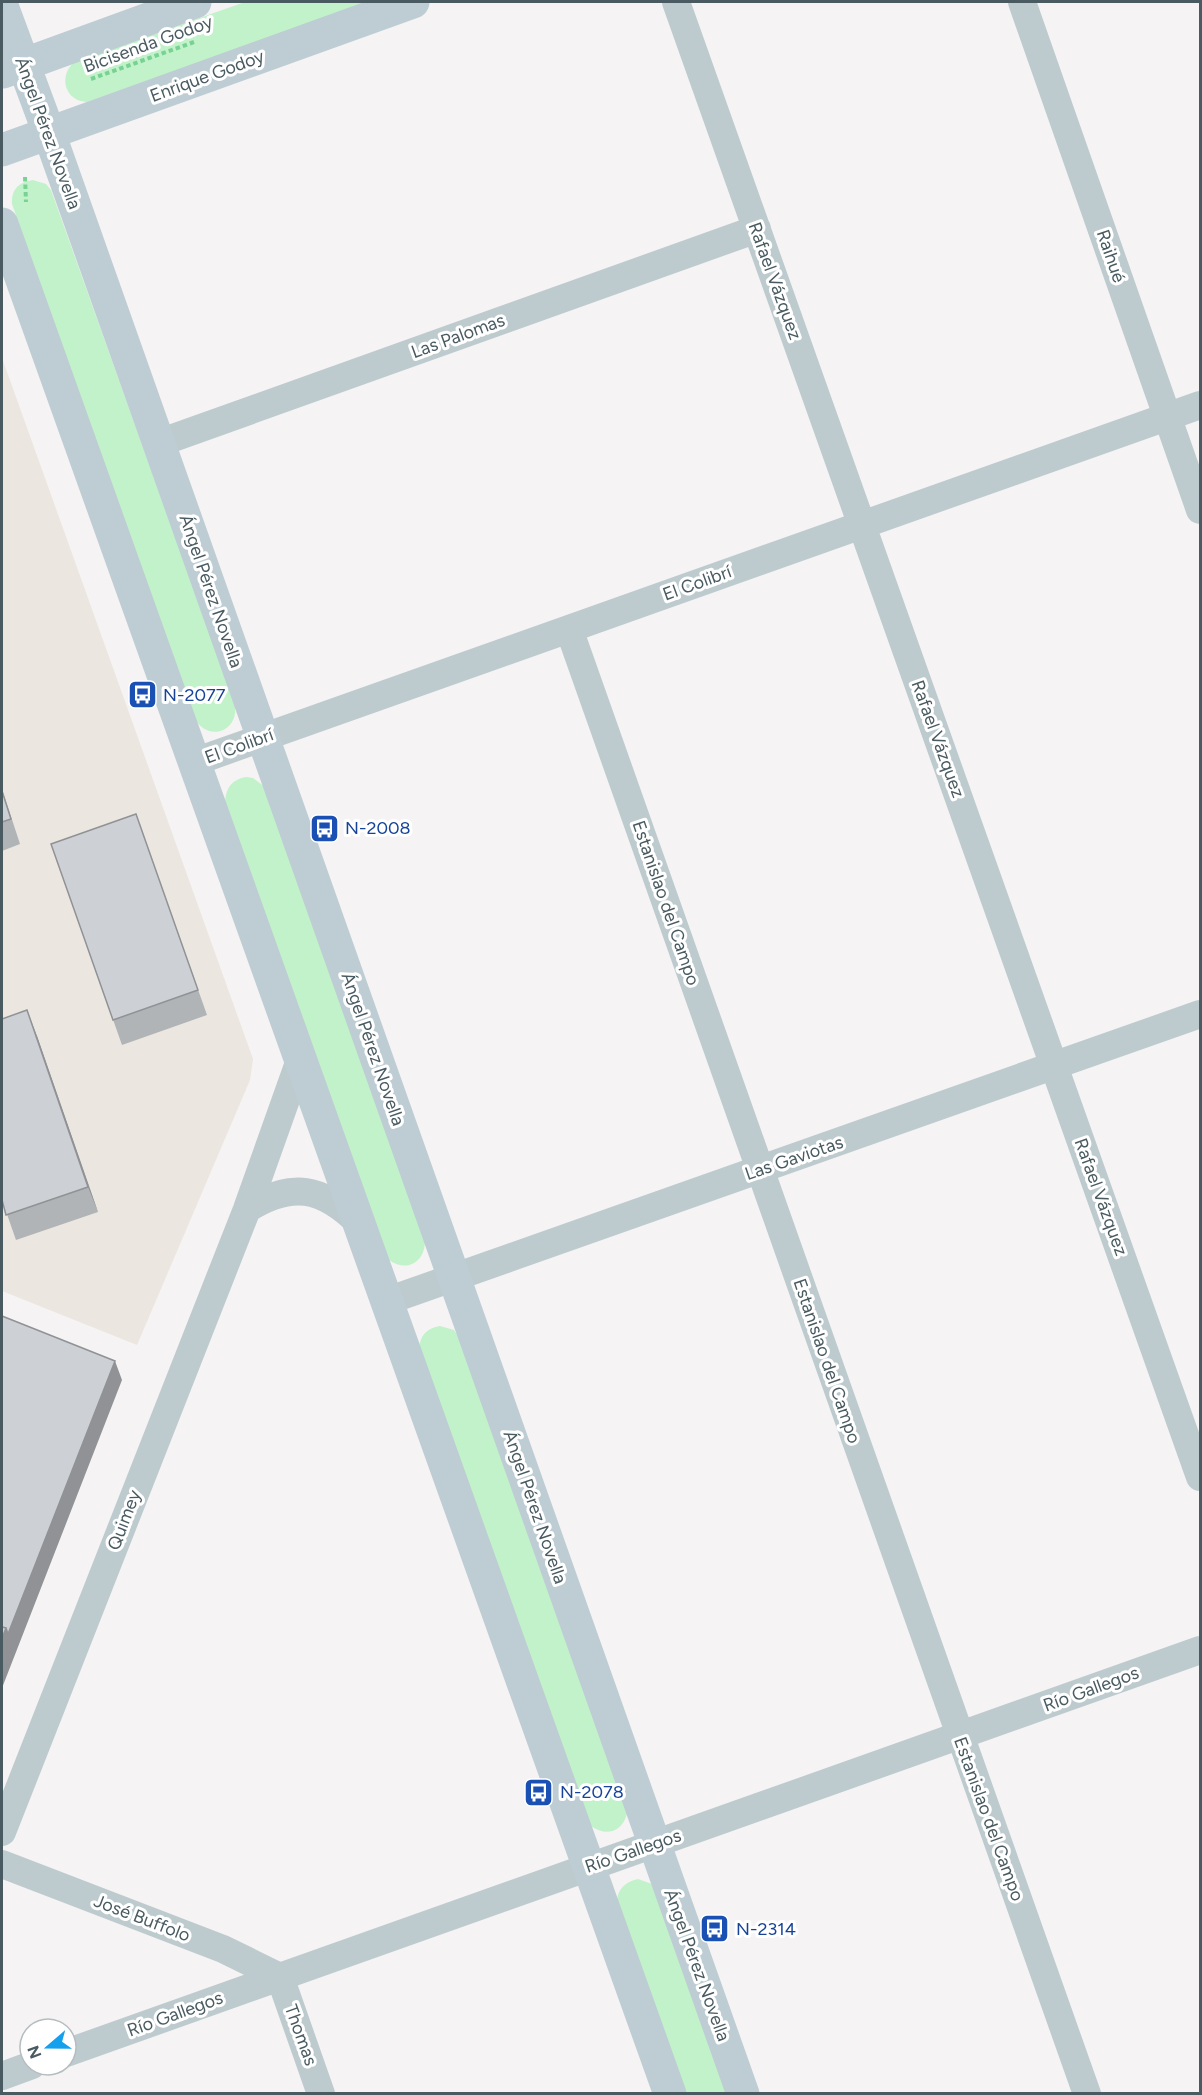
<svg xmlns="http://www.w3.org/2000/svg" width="1202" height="2095" font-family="Figtree,sans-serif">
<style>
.commercial{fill:#ebe6e0}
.green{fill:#c2f2ca}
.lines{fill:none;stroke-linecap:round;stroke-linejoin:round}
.path{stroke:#78d293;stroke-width:4;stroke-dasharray:4.5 3;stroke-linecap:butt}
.minor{stroke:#bdcbcf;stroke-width:28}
.secondary{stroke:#becdd4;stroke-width:33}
.wall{fill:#b0b4b7}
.shaded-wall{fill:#909295}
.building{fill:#cdd1d5;stroke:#909295;stroke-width:1.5}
.labels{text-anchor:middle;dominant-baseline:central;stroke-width:6;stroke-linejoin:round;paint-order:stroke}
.street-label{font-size:18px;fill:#495b61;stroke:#fff}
.transit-label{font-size:18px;fill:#164399;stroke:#fff;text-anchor:start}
</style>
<rect width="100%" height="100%" fill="#f5f3f3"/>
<path class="commercial" d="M2,358L253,1059L250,1080L137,1345L2,1291Z"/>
<path class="green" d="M245,2H372L87,102C65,101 58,77 74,62Z
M33,180L46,184L51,190L234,702C242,731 207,744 194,717L12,204C11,189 19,182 33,180Z
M246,777L253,778L265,787L425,1241C425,1262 407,1273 389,1260L225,801C226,787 233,779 246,777Z
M440,1326L454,1330L458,1336L627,1814C622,1832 606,1837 591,1826L419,1349C420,1335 427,1328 440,1326Z
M638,1879L652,1884L729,2093H684L617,1903C617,1889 625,1882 638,1879Z"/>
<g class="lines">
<path class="path" d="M91,79L194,42
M25,177L26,202"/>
<path class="minor" d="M676,2L1200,1477
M1022,2L1200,510
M159,443L757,229
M569,629L1087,2094
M194,762L1200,405
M247,1209C292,1181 322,1187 359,1223
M387,1301L1200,1014
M2,1832L247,1209L300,1060
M2,1864L223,1949L280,1977L321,2094
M66,2053L1200,1650
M2,2076L32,2065"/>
<path class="secondary" d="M2,6L49,133L743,2094
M3,72L195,2
M2,150L413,2
M2,224L670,2094"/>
</g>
<path class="wall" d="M2,789L20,844L2,851Z
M136,814L207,1015L122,1045L51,844Z
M37,1036L98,1212L16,1240L2,1200Z"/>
<path class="shaded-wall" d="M27,1010L37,1036L98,1212L88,1187Z
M115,1361L122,1380L2,1688V1638Z"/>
<path class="building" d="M2,791L11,819L2,822Z
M136,814L198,990L113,1020L51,844Z
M27,1010L88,1187L6,1215L2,1200V1019Z
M2,1316L115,1361L8,1634L6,1628L2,1627Z
M2,1627L6,1628L2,1638Z"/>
<defs>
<symbol id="bus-square" viewBox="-11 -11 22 22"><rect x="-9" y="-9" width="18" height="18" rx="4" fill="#1a4fb4" stroke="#fff"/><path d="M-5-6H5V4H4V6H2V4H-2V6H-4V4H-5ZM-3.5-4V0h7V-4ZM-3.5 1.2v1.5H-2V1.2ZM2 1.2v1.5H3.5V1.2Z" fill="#fff"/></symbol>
</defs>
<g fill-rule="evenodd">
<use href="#bus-square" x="126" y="678" width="33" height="33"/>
<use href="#bus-square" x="308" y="812" width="33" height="33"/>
<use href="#bus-square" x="522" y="1776" width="33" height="33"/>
<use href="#bus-square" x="698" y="1912" width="33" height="33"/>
</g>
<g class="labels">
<g class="street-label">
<text transform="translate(148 44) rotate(-20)">Bicisenda Godoy</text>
<text transform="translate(207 76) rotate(-20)">Enrique Godoy</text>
<text transform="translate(48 133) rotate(70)">Ángel Pérez Novella</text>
<text transform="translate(1111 256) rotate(71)">Raihué</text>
<text transform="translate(775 281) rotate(70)">Rafael Vázquez</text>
<text transform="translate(458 336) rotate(-20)">Las Palomas</text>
<text transform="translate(697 583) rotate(-20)">El Colibrí</text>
<text transform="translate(211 591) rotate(71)">Ángel Pérez Novella</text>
<text transform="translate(938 739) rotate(70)">Rafael Vázquez</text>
<text transform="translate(239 746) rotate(-20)">El Colibrí</text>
<text transform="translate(666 903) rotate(71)">Estanislao del Campo</text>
<text transform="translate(373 1049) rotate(71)">Ángel Pérez Novella</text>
<text transform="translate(794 1158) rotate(-19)">Las Gaviotas</text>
<text transform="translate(1101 1197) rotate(70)">Rafael Vázquez</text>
<text transform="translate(827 1361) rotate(71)">Estanislao del Campo</text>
<text transform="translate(535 1507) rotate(71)">Ángel Pérez Novella</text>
<text transform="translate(124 1520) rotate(-69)">Quimey</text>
<text transform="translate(1091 1689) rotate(-20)">Río Gallegos</text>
<text transform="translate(989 1819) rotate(70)">Estanislao del Campo</text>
<text transform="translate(633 1851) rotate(-19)">Río Gallegos</text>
<text transform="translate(142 1918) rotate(21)">José Buffolo</text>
<text transform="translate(697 1965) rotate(70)">Ángel Pérez Novella</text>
<text transform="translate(175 2014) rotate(-20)">Río Gallegos</text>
<text transform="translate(301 2035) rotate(70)">Thomas</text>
</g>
<g class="transit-label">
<text x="163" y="695">N-2077</text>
<text x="345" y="828">N-2008</text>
<text x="560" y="1792">N-2078</text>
<text x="736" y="1929">N-2314</text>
</g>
</g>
<rect width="1202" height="2095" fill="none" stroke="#495b61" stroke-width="6"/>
<g transform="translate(48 2047) rotate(250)"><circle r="28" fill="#ffffff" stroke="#b6bdc0" stroke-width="1.5"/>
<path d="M0-4.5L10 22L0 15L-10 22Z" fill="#14a0ed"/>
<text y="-9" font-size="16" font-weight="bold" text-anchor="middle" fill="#495b61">N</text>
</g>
</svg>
